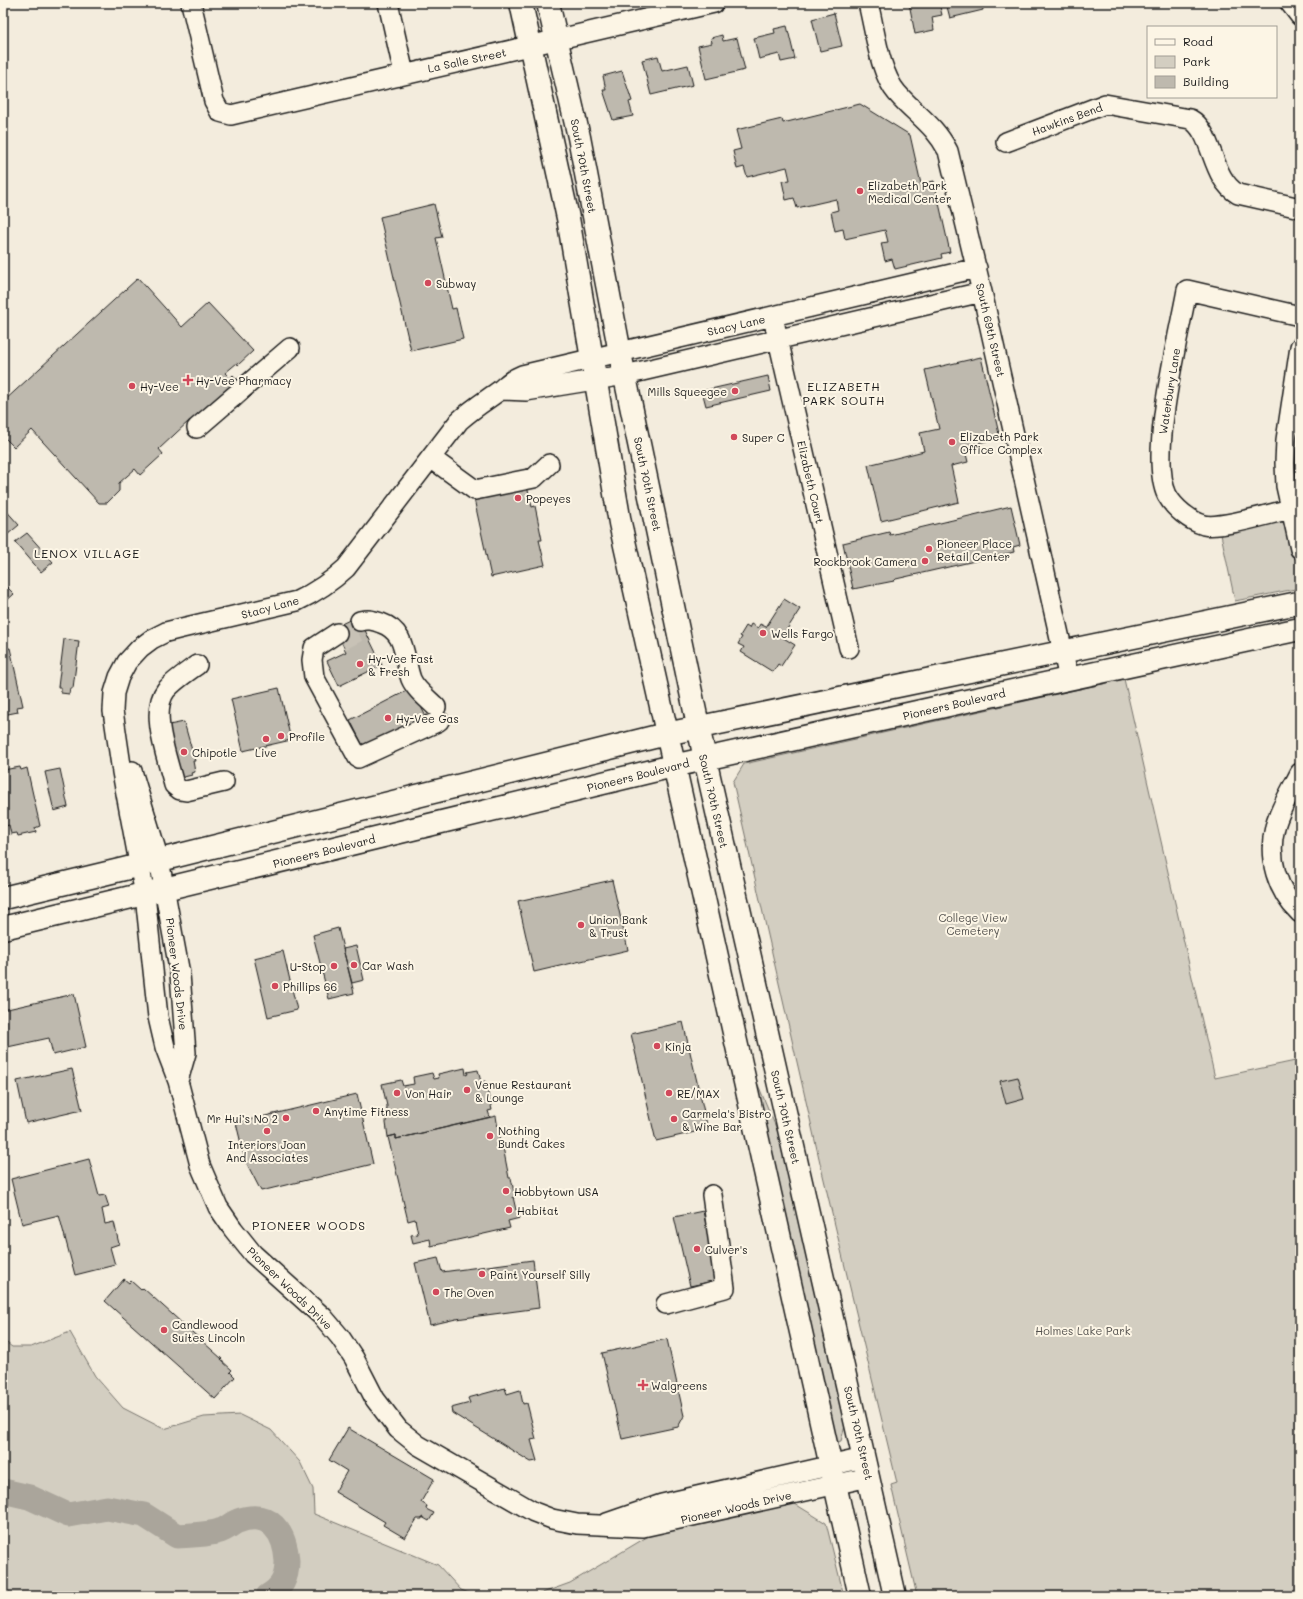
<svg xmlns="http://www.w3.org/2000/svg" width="1303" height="1599" font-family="Mali,sans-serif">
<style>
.green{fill:#d3cec1;stroke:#78756e}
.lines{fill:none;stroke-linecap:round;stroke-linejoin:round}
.river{stroke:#aaa59b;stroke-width:25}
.building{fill:#beb9ae;stroke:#1c1c1c}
.minor-tunnel{stroke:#c8c2b6;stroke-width:19;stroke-dasharray:19 10;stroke-linecap:butt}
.minor-casing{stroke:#1c1c1c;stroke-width:22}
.major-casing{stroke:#1c1c1c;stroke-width:25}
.minor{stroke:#fcf5e5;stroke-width:19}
.major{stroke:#fcf5e5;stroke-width:22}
.poi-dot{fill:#d1495b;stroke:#fcf5e5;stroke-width:1.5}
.labels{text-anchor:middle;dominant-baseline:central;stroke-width:4;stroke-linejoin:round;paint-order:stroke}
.street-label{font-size:11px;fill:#1c1c1c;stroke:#fcf5e5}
.poi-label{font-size:11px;fill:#1c1c1c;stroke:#fcf5e5;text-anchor:start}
.park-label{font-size:11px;fill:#53514e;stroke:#fcf5e5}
.neighbourhood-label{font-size:12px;letter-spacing:1px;fill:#1c1c1c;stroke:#fcf5e5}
</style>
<rect width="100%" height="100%" fill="#f3ecdd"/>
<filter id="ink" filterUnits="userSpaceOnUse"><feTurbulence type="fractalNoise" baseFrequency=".025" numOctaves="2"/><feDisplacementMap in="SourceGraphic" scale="8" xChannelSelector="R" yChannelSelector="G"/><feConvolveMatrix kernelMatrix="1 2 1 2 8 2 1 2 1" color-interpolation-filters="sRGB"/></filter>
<g filter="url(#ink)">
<path class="green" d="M1285,468L1300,471V588L1235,601L1219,525L1291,509Z
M1124,679L1215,1078L1300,1060V1596H917L891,1485L897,1483L821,1167L733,782L744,764Z
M756,1080L783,1144L846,1422L841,1441L836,1442L754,1081Z
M70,1332L95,1376L123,1408L164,1429L204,1417L240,1415L271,1430L300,1462L313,1489L314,1514L438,1565L461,1590L477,1596H3V1340L12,1347H31Z
M782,1496L826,1523L844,1596H534L570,1583L672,1522Z"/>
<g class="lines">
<path class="river" d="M3,1491L29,1497L68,1515L107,1508L144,1515L177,1536C190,1535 211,1535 222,1530C228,1528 232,1523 238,1521C270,1509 285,1533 287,1561C287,1578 282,1588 268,1596"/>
</g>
<path class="building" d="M909,3H939L942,15L932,17L934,30L915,34Z
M946,3H982L983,10L950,18Z
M834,13L842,46L820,51L812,19Z
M787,26L795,59L781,62L779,54L759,59L754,38L775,33L774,29Z
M722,35L723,41L737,38L745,70L706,79L698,46L712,43L711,38Z
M658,56L662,71L688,65L693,85L651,95L642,60Z
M622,71L632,101L629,102L633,116L613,120L603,90H606L603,76Z
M860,104L910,135L921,184L934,181L950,252L941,254L942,258L895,269L892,259L885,261L881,243L888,242L885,230L845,239L843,229L835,231L831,212L838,210L836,199L797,208L794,198L786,200L782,181L790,180L787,167L747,177L744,167L737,169L733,151L741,149L736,130L782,119L783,123Z
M434,204L442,237L436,238L452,309L456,308L463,339L411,351L380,217Z
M138,278L182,327L208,303L253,351L238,365L237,363L225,373L230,378L233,375L252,395L238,408L225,393L194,425L190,420L159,449L163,454L140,475L135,469L119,483V491L107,503H99L32,430L14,447L3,436V402Z
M981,357L1000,438L964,446L968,462L951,466L959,502L881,521L868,465L924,451L920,433L939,429L925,370Z
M768,376L771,391L706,406L702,391Z
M526,482L532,507L535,506L542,540H539L545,565L491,577L473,494Z
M1011,506L1020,545L1013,547L1014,552L896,579L894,581L853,589L843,543L889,532L890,535Z
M3,507L19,525L7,535L3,529Z
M27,533L53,562L41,572L15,542Z
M3,583L14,594L3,604Z
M784,599L800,609L782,637L795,645L781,666L778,664L773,672L741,652L744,647L738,644L742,637L740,636L746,626L749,628L751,624L758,628L760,624L766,627Z
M358,616L382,665L339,686L327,661L346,652L335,627Z
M64,639L79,641L73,688H70L69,694L61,693V687H58Z
M3,646L4,649L10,648L23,706L17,707L18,712L3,715Z
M279,688L291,740L243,751L231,699Z
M412,688L426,717L364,748L350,720Z
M184,722L195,761H193L195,772L191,773L192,775L180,778L164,726Z
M20,767L21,770L27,768L40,826L35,828L36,832L18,836L17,833L11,834L9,825L3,827V770Z
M60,769L68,807L54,811L45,772Z
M612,880L628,950L534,972L518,901Z
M338,928L354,993L329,999L313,935Z
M356,946L364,980L352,983L343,949Z
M283,951L297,1010L268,1017L254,958Z
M74,994L86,1047L53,1055L49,1038L3,1048V1010Z
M683,1022L708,1129L656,1141L631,1034Z
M465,1068L466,1075L468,1074L467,1072L478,1070L481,1082L485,1081L492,1110L488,1111L490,1117L396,1139V1135L388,1137L386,1123L387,1106L382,1084L401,1080L403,1086L414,1084L413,1077L432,1073L434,1079L439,1078L438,1074Z
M72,1069L82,1110L26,1123L17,1081Z
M1018,1077L1024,1099L1006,1104L1000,1081Z
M357,1094L373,1164L261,1191L245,1160L236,1123Z
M496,1116L501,1147H503L509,1178H511L515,1197H513L516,1210H518L520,1218L508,1221L510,1228L431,1246L430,1239L413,1243L411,1235L418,1234L415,1219L408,1221L388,1137L396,1135V1139Z
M89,1159L99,1196L105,1195L109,1207L102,1209L105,1224L114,1222L119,1244L110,1247L115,1265L75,1275L59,1215L22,1224L11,1179Z
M703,1211L719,1280L690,1286L674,1217Z
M438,1258L442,1272L533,1260L539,1308L456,1319L430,1325L415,1263Z
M124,1279L129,1283L131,1281L141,1290L143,1288L222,1359L221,1360L232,1370L230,1372L235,1377L215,1399L105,1301Z
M667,1339L684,1416L678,1427L622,1439L602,1353Z
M505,1388L507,1394L520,1390L523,1404L527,1403L536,1439L531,1440L537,1461L531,1462L452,1413L451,1408L470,1403L468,1398Z
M348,1428L434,1479L421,1502L427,1506L426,1509L434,1513L429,1521L422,1517V1519H417L405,1538L383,1525L385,1522L335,1492L347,1471L329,1460Z"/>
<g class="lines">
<path class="minor-tunnel" d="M341,641L364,629"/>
<defs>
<path id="minor" d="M191,3L214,101L220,112L231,115L714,3
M388,3L404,74
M868,3C875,30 879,72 897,93C916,115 934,124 948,151L982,292L1069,679
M1290,3L1300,16
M1006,142L1105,104L1190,119C1214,132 1210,178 1238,194L1300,208
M775,326L849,648
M1300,347L1286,440L1285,463L1286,486L1300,549
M500,390L526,391L625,375L982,292
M197,428L290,348
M431,458L475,490L534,478L549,464
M1291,509C1272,513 1221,529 1204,525C1190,521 1174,508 1167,495C1148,456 1179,335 1187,290L1300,316
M360,621C368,619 373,620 381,623C407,632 403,657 411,679C415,689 428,699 436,707
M337,633L314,648L312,660L314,677L358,758L439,721
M197,665C186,673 175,680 166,690C149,712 168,760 174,785L180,790L186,791L224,782
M132,771L159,860L180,974L186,1053L178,1081
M1300,773C1291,791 1280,808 1275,827C1267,858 1277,891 1300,913
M666,1304L725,1288L712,1195
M869,1477L643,1527L577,1524L552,1519L534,1512L418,1445L398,1429L375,1399L354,1358L340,1337L323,1317L253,1254L233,1229L218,1207L200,1165L178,1081L165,1047L158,1017L145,895L122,772L113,711L114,693L119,677L127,662L140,648L152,639L166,632L182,628L297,601C316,592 331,582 346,568L459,421C472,409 485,401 499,391C508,384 509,380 522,375L977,268
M607,1523L662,1504L864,1458"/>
<path id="major" d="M521,3L568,218L620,523L860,1596
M548,3L579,137L620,353L705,759L895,1596
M3,898L124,869L666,734L1298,603L1300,604
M3,928L673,766L971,700L1300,629"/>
</defs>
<use href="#minor" class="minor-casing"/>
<use href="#major" class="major-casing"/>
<use href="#minor" class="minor"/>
<use href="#major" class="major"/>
</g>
</g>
<g class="poi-dot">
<circle cx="860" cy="191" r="4"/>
<circle cx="428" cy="283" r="4"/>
<path d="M186 374h4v4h4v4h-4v4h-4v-4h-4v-4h4z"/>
<circle cx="132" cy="386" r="4"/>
<circle cx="735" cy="391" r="4"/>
<circle cx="734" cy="437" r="4"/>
<circle cx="952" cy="442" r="4"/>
<circle cx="518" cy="498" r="4"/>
<circle cx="929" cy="549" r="4"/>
<circle cx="925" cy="561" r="4"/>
<circle cx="763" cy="633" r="4"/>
<circle cx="360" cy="664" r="4"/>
<circle cx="388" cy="718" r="4"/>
<circle cx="281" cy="736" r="4"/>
<circle cx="266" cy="739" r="4"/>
<circle cx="184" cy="752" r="4"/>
<circle cx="581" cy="925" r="4"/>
<circle cx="354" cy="965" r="4"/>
<circle cx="334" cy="966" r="4"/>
<circle cx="275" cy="986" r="4"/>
<circle cx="657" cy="1046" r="4"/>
<circle cx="467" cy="1090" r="4"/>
<circle cx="397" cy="1093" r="4"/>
<circle cx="669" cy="1093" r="4"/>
<circle cx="316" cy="1111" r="4"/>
<circle cx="286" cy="1118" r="4"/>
<circle cx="674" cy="1119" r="4"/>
<circle cx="267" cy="1131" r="4"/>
<circle cx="490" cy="1136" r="4"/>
<circle cx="506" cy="1191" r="4"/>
<circle cx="509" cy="1210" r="4"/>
<circle cx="697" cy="1249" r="4"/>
<circle cx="482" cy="1274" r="4"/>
<circle cx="436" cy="1292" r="4"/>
<circle cx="164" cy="1330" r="4"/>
<path d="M641 1379h4v4h4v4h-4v4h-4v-4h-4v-4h4z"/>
</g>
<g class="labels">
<g class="street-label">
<text transform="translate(467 60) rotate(-12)">La Salle Street</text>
<text transform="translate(1067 119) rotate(-20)">Hawkins Bend</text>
<text transform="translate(584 166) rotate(79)">South 70th Street</text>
<text transform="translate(736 325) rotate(-13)">Stacy Lane</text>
<text transform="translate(991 330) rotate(77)">South 69th Street</text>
<text transform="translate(1169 391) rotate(-81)">Waterbury Lane</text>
<text transform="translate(811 482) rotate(77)">Elizabeth Court</text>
<text transform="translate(648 484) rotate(78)">South 70th Street</text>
<text transform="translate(270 607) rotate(-15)">Stacy Lane</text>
<text transform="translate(954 704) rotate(-13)">Pioneers Boulevard</text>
<text transform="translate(638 775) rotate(-14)">Pioneers Boulevard</text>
<text transform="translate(714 801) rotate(77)">South 70th Street</text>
<text transform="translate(324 851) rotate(-14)">Pioneers Boulevard</text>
<text transform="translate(177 974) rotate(83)">Pioneer Woods Drive</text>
<text transform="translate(786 1117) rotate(77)">South 70th Street</text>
<text transform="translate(290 1288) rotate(44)">Pioneer Woods Drive</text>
<text transform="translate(859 1433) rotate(77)">South 70th Street</text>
<text transform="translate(736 1507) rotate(-13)">Pioneer Woods Drive</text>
</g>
<g class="poi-label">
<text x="868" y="185">Elizabeth Park<tspan x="868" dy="13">Medical Center</tspan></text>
<text x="436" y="283">Subway</text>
<text x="196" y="380">Hy-Vee Pharmacy</text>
<text x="140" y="386">Hy-Vee</text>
<text x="727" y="391" text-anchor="end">Mills Squeegee</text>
<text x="960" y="436">Elizabeth Park<tspan x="960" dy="13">Office Complex</tspan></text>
<text x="742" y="437">Super C</text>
<text x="526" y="498">Popeyes</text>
<text x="937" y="543">Pioneer Place<tspan x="937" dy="13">Retail Center</tspan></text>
<text x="917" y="561" text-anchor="end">Rockbrook Camera</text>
<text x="771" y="633">Wells Fargo</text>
<text x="368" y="658">Hy-Vee Fast<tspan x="368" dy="13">&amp; Fresh</tspan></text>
<text x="396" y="718">Hy-Vee Gas</text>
<text x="289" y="736">Profile</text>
<text x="192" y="752">Chipotle</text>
<text x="266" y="752" text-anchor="middle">Live</text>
<text x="589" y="919">Union Bank<tspan x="589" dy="13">&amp; Trust</tspan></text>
<text x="362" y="965">Car Wash</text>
<text x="326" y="966" text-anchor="end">U-Stop</text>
<text x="283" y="986">Phillips 66</text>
<text x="665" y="1046">Kinja</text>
<text x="475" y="1084">Venue Restaurant<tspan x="475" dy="13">&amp; Lounge</tspan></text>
<text x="405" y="1093">Von Hair</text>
<text x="677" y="1093">RE/MAX</text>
<text x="324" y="1111">Anytime Fitness</text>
<text x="682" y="1113">Carmela's Bistro<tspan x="682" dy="13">&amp; Wine Bar</tspan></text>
<text x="278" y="1118" text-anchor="end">Mr Hui’s No 2</text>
<text x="498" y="1130">Nothing<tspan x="498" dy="13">Bundt Cakes</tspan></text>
<text x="267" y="1144" text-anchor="middle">Interiors Joan<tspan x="267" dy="13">And Associates</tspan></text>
<text x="514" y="1191">Hobbytown USA</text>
<text x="517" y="1210">Habitat</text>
<text x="705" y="1249">Culver's</text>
<text x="490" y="1274">Paint Yourself Silly</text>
<text x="444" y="1292">The Oven</text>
<text x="172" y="1324">Candlewood<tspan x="172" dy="13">Suites Lincoln</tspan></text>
<text x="651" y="1385">Walgreens</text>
</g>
<g class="park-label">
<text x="973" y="917">College View<tspan x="973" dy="13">Cemetery</tspan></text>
<text x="1083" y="1330">Holmes Lake Park</text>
</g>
<g class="neighbourhood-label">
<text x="844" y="386">ELIZABETH<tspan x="844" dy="14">PARK SOUTH</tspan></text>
<text x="87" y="553">LENOX VILLAGE</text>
<text x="309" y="1225">PIONEER WOODS</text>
</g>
</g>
<rect width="1303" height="1599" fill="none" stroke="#fcf5e5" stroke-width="16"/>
<rect x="8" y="8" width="1287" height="1583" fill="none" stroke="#1c1c1c" stroke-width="1.5" filter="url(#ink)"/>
<rect x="1147" y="26" width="130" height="72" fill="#fcf5e5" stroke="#a29e95"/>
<rect x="1155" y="39" width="20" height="6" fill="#fcf5e5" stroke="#a29e95"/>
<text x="1183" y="46" font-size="12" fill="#1c1c1c">Road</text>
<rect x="1155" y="56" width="20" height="12" fill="#d3cec1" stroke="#a29e95"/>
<text x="1183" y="66" font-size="12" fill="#1c1c1c">Park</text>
<rect x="1155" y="76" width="20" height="12" fill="#beb9ae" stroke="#a29e95"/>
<text x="1183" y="86" font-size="12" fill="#1c1c1c">Building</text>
</svg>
